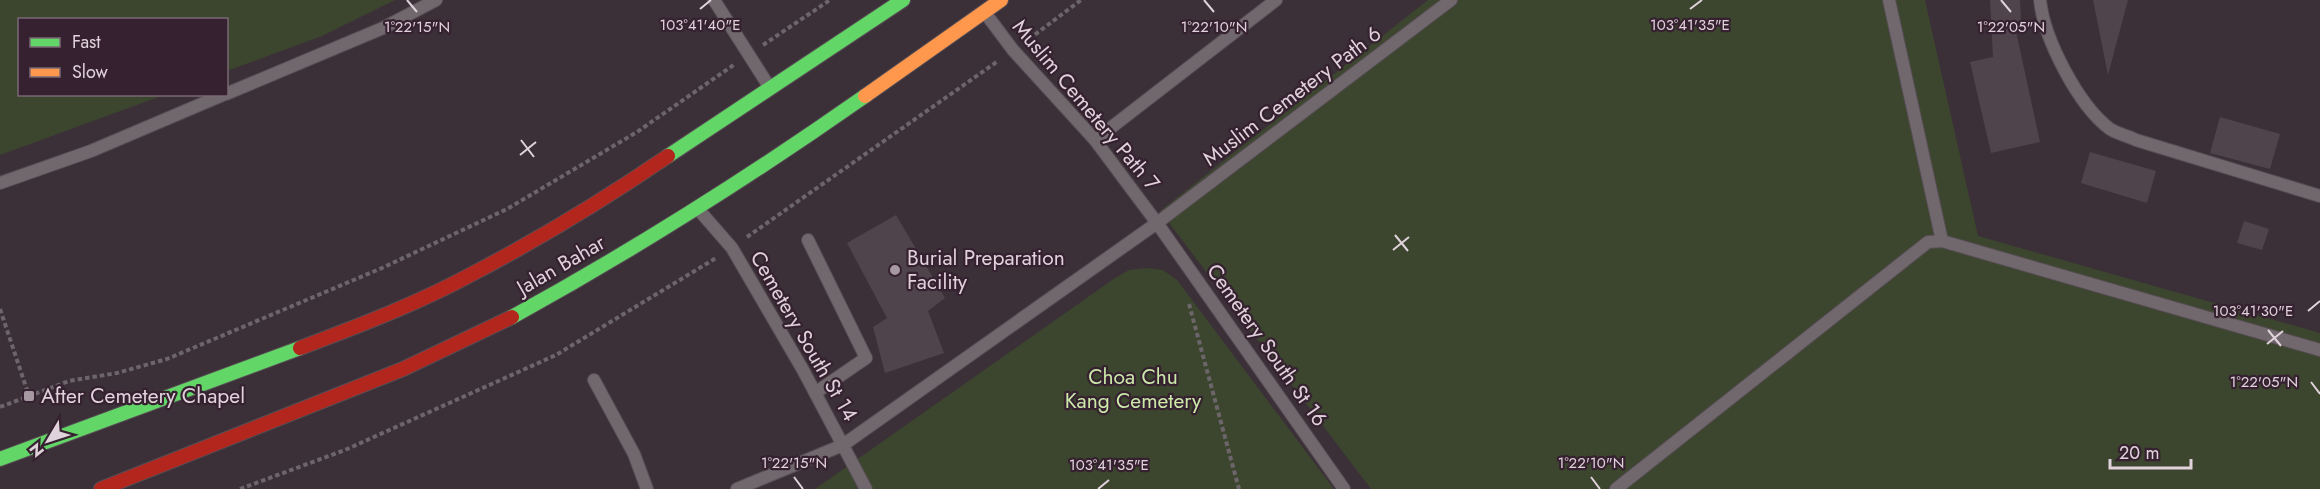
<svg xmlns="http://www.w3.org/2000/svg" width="2320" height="489" font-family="Jost,sans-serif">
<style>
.green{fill:#3c462e}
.building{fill:#4f444c}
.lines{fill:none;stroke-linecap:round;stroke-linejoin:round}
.lane-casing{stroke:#574d54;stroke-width:14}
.fast-casing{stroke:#574d54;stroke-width:16}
.slow-casing{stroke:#574d54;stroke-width:16}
.jam-casing{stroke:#574d54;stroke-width:16}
.path{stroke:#6c656a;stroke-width:4;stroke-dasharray:4.5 3;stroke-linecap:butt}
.lane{stroke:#71686e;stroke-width:12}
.fast{stroke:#63d668;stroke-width:14}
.slow{stroke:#ff974d;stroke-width:14}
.jam{stroke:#b3261e;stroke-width:14}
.ticks{fill:none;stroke:#e0d2db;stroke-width:2}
.poi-dot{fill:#a699a2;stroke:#35212f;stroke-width:2}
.labels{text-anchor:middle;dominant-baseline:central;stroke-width:4.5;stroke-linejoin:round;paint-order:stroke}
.street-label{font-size:21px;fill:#e0d2db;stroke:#35212f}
.poi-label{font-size:21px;fill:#e0d2db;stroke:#35212f;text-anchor:start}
.park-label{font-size:21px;fill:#cbe9a9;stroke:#35212f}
.ticks-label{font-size:15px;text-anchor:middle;fill:#e0d2db;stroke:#35212f;stroke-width:4.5;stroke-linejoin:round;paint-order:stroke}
</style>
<rect width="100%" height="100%" fill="#3b3038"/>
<path class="green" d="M0,0H395L322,36L227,71L226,20H20V94L164,95L0,155Z
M1428,0H1925L1978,236L2320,333V489H1371L1160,211Z
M1146,268L1163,270L1177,280L1334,489H815L1115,278L1129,270Z"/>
<path class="building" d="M1990,0H2020L2021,21L2014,22L2040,142L1991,153L1970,62L1993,57Z
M2093,0H2128L2108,75Z
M2220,117L2280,134L2270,169L2210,153Z
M2090,152L2156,171L2147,203L2081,183Z
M896,215L945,298L928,311L944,353L885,373L873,327L887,318L847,243Z
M2244,221L2269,229L2262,250L2237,243Z"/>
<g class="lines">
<defs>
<path id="lane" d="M714,0L770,88
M1889,0L1942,241
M2040,0C2044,39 2078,105 2110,129C2118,134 2128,136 2136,140L2320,196
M986,14L1013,50L1095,140L1157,223L1344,489
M226,94L383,28L436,0
M1095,140L1276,0
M0,183L91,151L225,94
M698,209L732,248L803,370L866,489
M808,240L866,358L815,393
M594,380L634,454L647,489
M737,489L843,445L1157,223L1451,0
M1616,489L1928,242L1942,241L2320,350"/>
<path id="fast" d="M668,156L903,0
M512,317C634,250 751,176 865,96
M0,459L300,348"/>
<path id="slow" d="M865,96L1001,0"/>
<path id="jam" d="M300,348C358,326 417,304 472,274C539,239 605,199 668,156
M101,489L403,369L512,317"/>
</defs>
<use href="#lane" class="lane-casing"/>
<use href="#fast" class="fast-casing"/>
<use href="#slow" class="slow-casing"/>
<use href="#jam" class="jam-casing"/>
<path class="path" d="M1029,39L1081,0
M763,45L830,0
M747,237L998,61
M1189,304L1239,489
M0,309L29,396
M0,407L69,381L117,373L167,359L382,268L507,209L637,132L735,64
M240,489L345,450L556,355L716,258"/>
<use href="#lane" class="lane"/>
<use href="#fast" class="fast"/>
<use href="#slow" class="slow"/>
<use href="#jam" class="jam"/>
</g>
<path class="ticks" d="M407,0L417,12M1204,0L1214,12M2001,0L2011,12M700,9L711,0M1690,9L1702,0M521,140L534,157M520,155L536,142M1395,235L1408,251M1393,250L1409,237M2308,311L2320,301M2268,330L2281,346M2267,344L2283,331M2311,382L2320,394M794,477L803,489M1591,477L1600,489M1098,489L1109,480"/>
<g class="poi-dot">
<circle cx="895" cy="270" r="6"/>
<rect x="23" y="390" width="12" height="12" rx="3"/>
</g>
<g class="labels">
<g class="street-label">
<text transform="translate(1292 96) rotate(-37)">Muslim Cemetery Path 6</text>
<text transform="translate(1086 105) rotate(50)">Muslim Cemetery Path 7</text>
<text transform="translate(561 265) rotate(-30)">Jalan Bahar</text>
<text transform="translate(804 336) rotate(60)">Cemetery South St 14</text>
<text transform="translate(1267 345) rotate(55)">Cemetery South St 16</text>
</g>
<g class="poi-label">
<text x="907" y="258">Burial Preparation<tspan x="907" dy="24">Facility</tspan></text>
<text x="41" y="396">After Cemetery Chapel</text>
</g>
<g class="park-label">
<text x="1133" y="377">Choa Chu<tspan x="1133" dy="24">Kang Cemetery</tspan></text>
</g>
</g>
<g class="ticks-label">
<text x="700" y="30">103°41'40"E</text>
<text x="1690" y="30">103°41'35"E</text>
<text x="417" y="32">1°22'15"N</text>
<text x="1214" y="32">1°22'10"N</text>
<text x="2011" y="32">1°22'05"N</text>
<text x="2253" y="316">103°41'30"E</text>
<text x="2264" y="387">1°22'05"N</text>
<text x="794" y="468">1°22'15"N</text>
<text x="1591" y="468">1°22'10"N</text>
<text x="1109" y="470">103°41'35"E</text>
</g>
<rect x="18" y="18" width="210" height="78" fill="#35212f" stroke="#796874" stroke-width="1.5"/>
<rect x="30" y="38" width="30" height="9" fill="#63d668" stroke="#796874" stroke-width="1.5"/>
<text x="72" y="48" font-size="18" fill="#e0d2db">Fast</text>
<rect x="30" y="68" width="30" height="9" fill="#ff974d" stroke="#796874" stroke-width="1.5"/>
<text x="72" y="78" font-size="18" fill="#e0d2db">Slow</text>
<g transform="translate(48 441) rotate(231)" stroke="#35212f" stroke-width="4.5" paint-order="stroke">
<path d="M0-4.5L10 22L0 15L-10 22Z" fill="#e0d2db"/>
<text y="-9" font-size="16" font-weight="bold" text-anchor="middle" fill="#e0d2db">N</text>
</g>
<path d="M2110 459v9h81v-9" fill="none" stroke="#e0d2db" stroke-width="3"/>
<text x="2119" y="459" font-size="18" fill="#e0d2db" stroke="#35212f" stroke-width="4.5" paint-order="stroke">20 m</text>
</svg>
